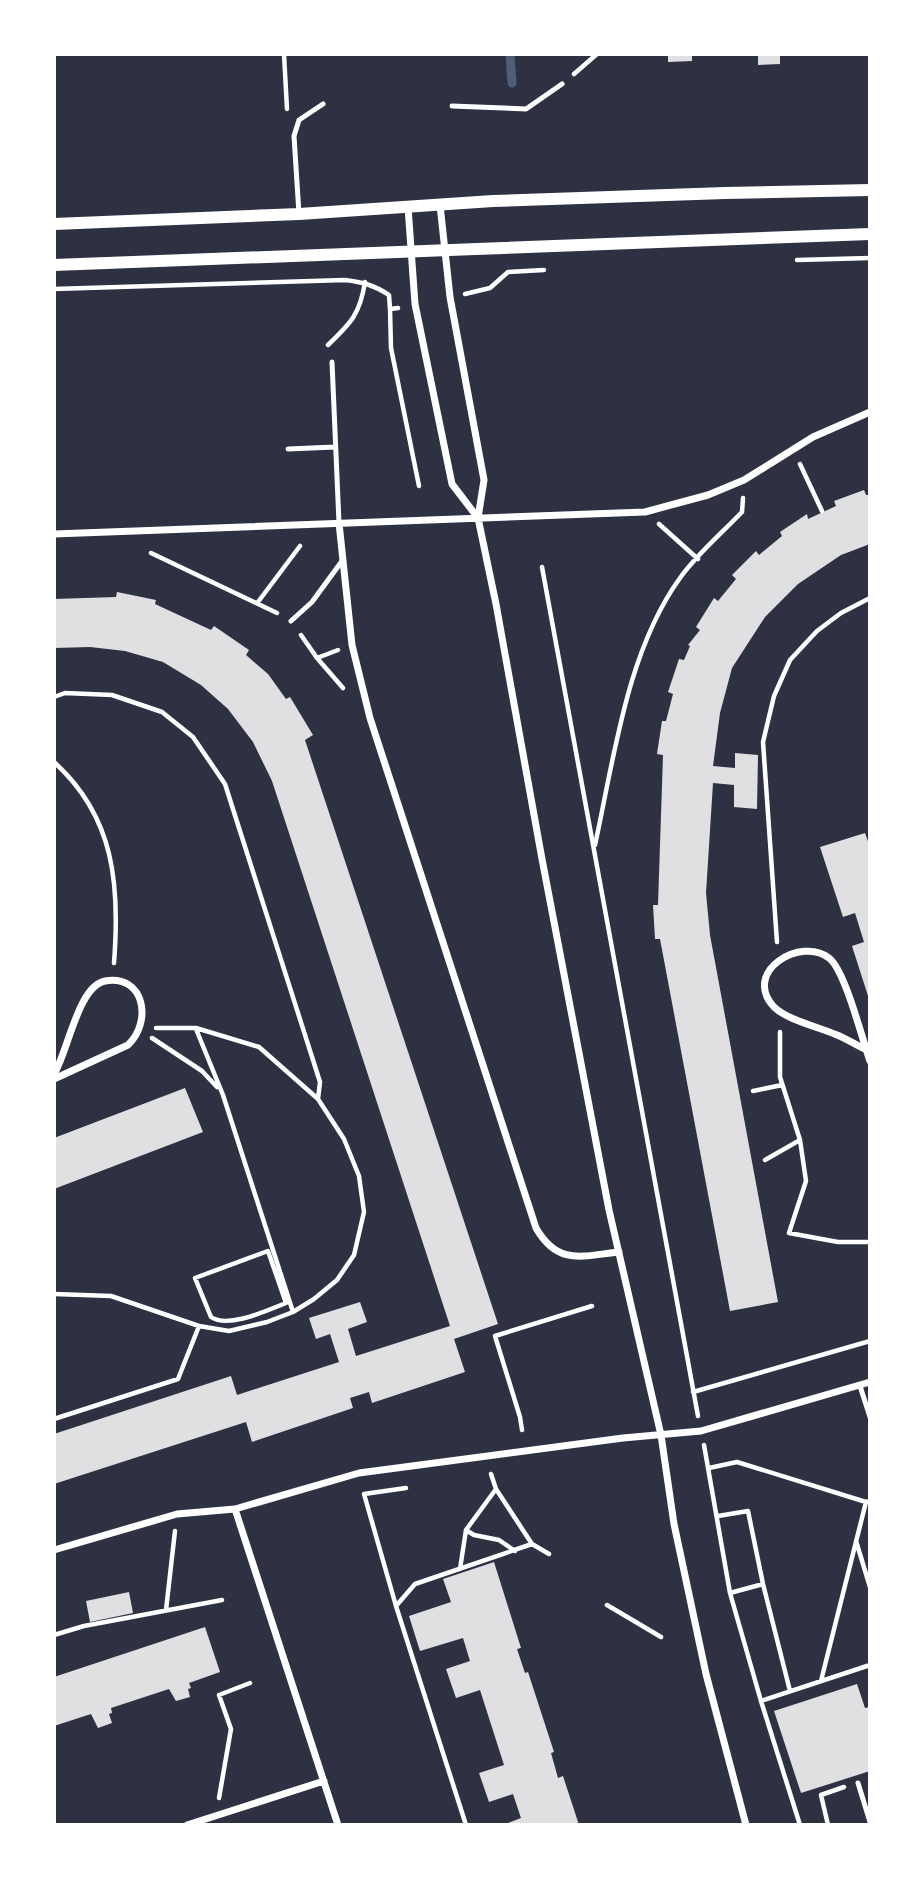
<svg xmlns="http://www.w3.org/2000/svg" width="924" height="1879" font-family="'Varela Round',sans-serif">
<style>
.lines{fill:none;stroke-linecap:round;stroke-linejoin:round}
.stream{stroke:#4f5d75;stroke-width:9}
.building{fill:#e0e0e3}
.path{stroke:#fff;stroke-width:4.5}
.service{stroke:#fff;stroke-width:5}
.minor{stroke:#fff;stroke-width:7}
.tertiary{stroke:#fff;stroke-width:12}
</style>
<rect width="100%" height="100%" fill="#2d3142"/>
<g class="lines">
<path class="stream" d="M510,54L512,83"/>
</g>
<path class="building" d="M668,54H692V61L668,62Z
M758,54H780V64L758,65Z
M864,490L866,495H870V544L841,555L798,584L765,617L732,668L720,713L713,766L735,768V753L758,755L757,809L734,807V785L713,783L706,893L710,935L778,1302L730,1311L660,939H655L653,905H658L663,755L657,754L662,721H666L673,694L668,692L679,659L684,660L690,646L688,645L700,630L696,627L714,598L718,601L736,579L732,575L756,551L759,555L782,536L780,532L807,514L808,519L836,506L834,501Z
M117,592L156,600L155,604L211,630L214,626L249,650L246,655L268,674L286,699L290,697L313,735L305,740L498,1324L454,1339L465,1372L372,1403L369,1392L350,1398L353,1408L252,1442L246,1422L54,1484V1434L231,1376L237,1395L339,1362L330,1334L316,1339L309,1318L360,1302L367,1322L348,1329L356,1356L450,1326L272,781L253,742L228,709L201,685L163,662L125,651L90,647L54,648V599L116,597Z
M865,833L870,847L869,999L852,946L864,942L855,913L843,917L820,847Z
M185,1088L203,1132L54,1189V1138Z
M494,1562L521,1648L517,1649L525,1673L528,1672L554,1752L551,1753L558,1778L563,1776L579,1825H503L521,1818L513,1794L489,1802L479,1773L504,1765L480,1690L456,1698L446,1669L470,1661L463,1638L420,1651L409,1616L451,1602L443,1579Z
M129,1592L133,1613L90,1622L86,1601Z
M205,1627L220,1672L189,1683L191,1688L188,1689L190,1697L176,1701L169,1689L111,1708L112,1713L109,1714L112,1723L98,1728L91,1714L54,1726V1677Z
M857,1684L865,1708L870,1707V1771L801,1793L774,1711Z"/>
<g class="lines">
<path class="path" d="M284,54L287,109
M574,74L597,54
M797,260L870,258
M54,289L345,280C362,282 374,285 389,295L390,309L398,308
M465,294L490,288L508,272L544,270
M390,309L391,348L419,486
M328,345C351,323 360,314 365,282
M800,464L822,511
M659,524L698,559
M151,553L277,613
M542,567L698,1416
M258,602L300,546
M301,635L317,658L343,688
M317,658L338,650
M54,697L65,693L112,695L162,712L193,737L225,784L320,1082L318,1099
M54,762C115,817 120,886 114,963
M595,845C614,758 627,651 680,578C697,554 722,533 742,512L743,498
M777,942L763,742L774,696L790,660L817,631L841,613L870,598
M196,1029L223,1095L293,1312
M780,1032V1077L800,1140L806,1181L789,1233L838,1242H870
M152,1038L202,1071L217,1087
M753,1091L782,1085
M765,1160L800,1140
M268,1251L286,1303C268,1310 228,1329 211,1317L195,1278Z
M54,1294L111,1296L199,1326L229,1331L267,1322L293,1312L314,1299L337,1280L354,1255L364,1212L359,1176L344,1139L318,1099L259,1047L196,1028H156
M693,1392L870,1341
M54,1419L178,1379L199,1326
M522,1430L520,1417L495,1336L592,1306
M704,1445L730,1593L761,1701L800,1825
M709,1468L737,1462L866,1502L870,1501
M491,1474L496,1489L532,1544L549,1554
M406,1488L364,1494L396,1606L466,1825
M718,1516L748,1511L763,1584L790,1691
M466,1530L474,1535L499,1540L515,1551
M856,1541L870,1587
M460,1569L466,1530L496,1489
M730,1593L763,1584
M607,1605L661,1637
M396,1606L415,1584L532,1544
M166,1610L175,1531
M54,1635L84,1626L222,1600
M821,1681L866,1502
M761,1701L870,1665
M219,1798L231,1729L219,1695L250,1683
M828,1825L821,1795L844,1787"/>
<path class="service" d="M452,106L526,109L562,84
M299,214L294,136L299,120L323,104
M332,362L339,523
M288,449L335,447
M291,621L312,602L342,561
M860,1386L870,1417
M858,1783L870,1822"/>
<path class="minor" d="M440,205L450,297L484,480L478,518L496,604L542,859L609,1210L661,1435L674,1524L706,1674L746,1825
M408,207L415,304L452,484L478,518
M339,523L352,645L370,718L536,1228C558,1266 582,1256 619,1252
M54,534L645,512L708,495L744,480L813,437L870,412
M865,1049C856,1045 847,1039 837,1035C819,1027 787,1020 774,1007C741,971 802,936 829,958C845,970 862,1039 870,1061
M54,1074C68,1052 78,986 105,981C144,974 153,1021 128,1045L54,1079
M235,1509L338,1825
M54,1550L177,1514L235,1509L359,1473L623,1438L701,1431L870,1382
M187,1825L324,1781"/>
<path class="tertiary" d="M54,224L299,214L493,201L725,193L870,190
M54,265L870,234"/>
</g>
<rect width="924" height="1879" fill="none" stroke="#ffffff" stroke-width="112"/>
</svg>
